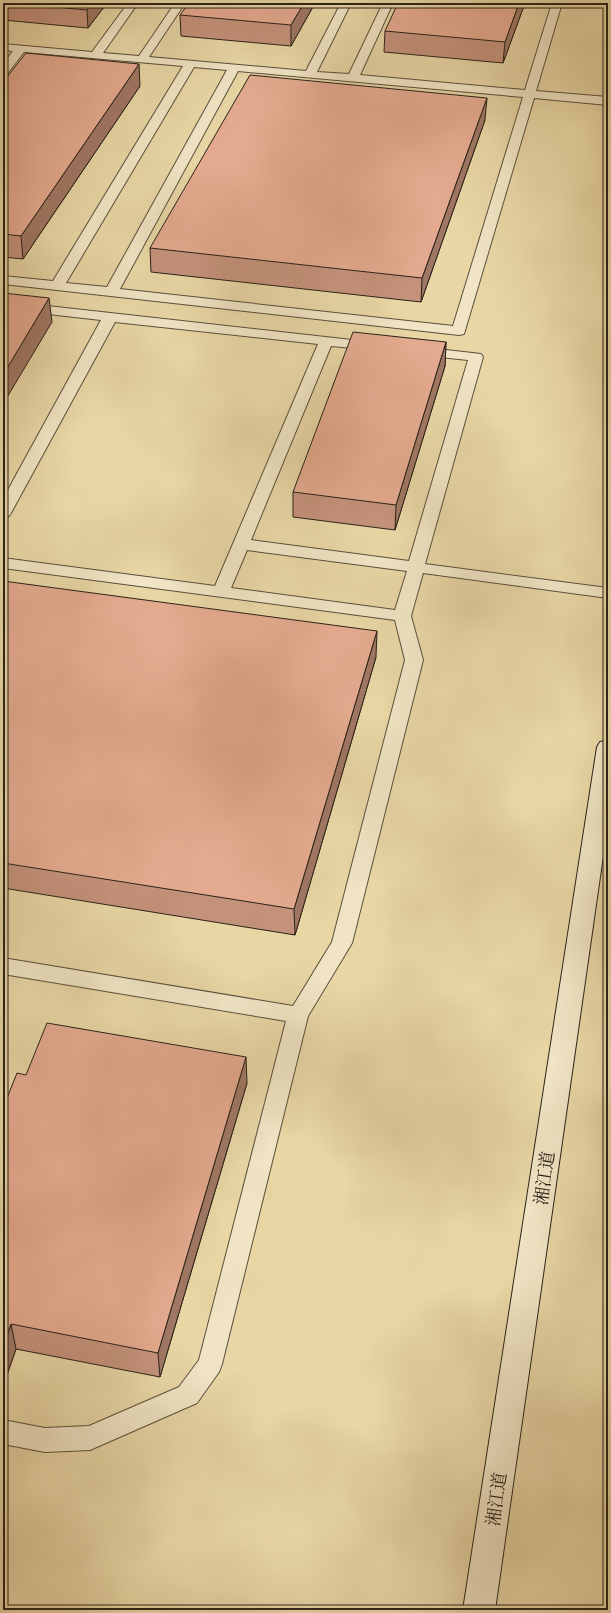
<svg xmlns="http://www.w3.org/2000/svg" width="611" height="1613" font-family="'EB Garamond','Noto Serif SC',serif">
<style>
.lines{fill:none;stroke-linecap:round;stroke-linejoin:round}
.lane-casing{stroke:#5a4f3c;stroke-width:2}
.secondary-casing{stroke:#2a2219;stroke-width:2}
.lane{fill:#f0e4c4;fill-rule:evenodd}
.secondary{fill:#f0e4c4;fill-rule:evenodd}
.wall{fill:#c4927b;stroke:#2a2219}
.shaded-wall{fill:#a07764;stroke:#2a2219}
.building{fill:#e4aa8f;stroke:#2a2219}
.labels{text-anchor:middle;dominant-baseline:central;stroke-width:4;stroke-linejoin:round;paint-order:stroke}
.near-street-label{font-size:18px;fill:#2a2219;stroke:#f0e4c4}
</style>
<rect width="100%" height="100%" fill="#e8d6a5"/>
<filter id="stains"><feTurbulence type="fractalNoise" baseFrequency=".005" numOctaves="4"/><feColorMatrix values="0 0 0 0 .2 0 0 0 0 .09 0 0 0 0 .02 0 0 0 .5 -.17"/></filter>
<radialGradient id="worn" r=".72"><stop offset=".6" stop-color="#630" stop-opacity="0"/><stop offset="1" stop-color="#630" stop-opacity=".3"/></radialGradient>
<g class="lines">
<defs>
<path id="lane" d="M128,3H138L103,53L139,56L175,3H185L149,57L306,71L341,3H351L317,72L349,74L383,3H393L360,75L525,90L552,3H562L536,91L608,97V105L534,98L464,334L459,335L3,284V276L53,281L183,66L24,52L7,74L3,75V64L13,51L3,50V44L92,52ZM194,67L227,70L107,287L66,283ZM238,71L523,97L453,326L120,289Z
M3,301L379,343L381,346L379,349L374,350L331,346L251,540L409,561L468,360L420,355L415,354L413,351L415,348L420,347L481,354L483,357L425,564L608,588V598L423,573L411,616L423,660L352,943L308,1016L222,1364L219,1372L197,1403L90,1450L45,1452L3,1444V1420L45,1428L89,1426L179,1387L199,1360L286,1021L3,974V958L293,1006L332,942L405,660L395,620L3,568V558L215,586L318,344L115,322L11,513L9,516L3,518V499L101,320L3,309ZM247,550L407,571L395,610L231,588Z"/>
<path id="secondary" d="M608,740V821L495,1610H463L597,747L600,742Z"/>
</defs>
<use href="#lane" class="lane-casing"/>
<use href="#secondary" class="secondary-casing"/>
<use href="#lane" class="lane"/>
<use href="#secondary" class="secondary"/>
</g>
<path class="wall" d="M3,3H107L88,28L3,20Z
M315,3L291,46L181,36L180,15Z
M525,3L503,63L384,52L385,31Z
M3,82L140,86L23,259L3,257Z
M485,120L421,302L151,272L150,248Z
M446,342L445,366L395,530L293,517V492Z
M3,581L376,657L295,935L3,888Z
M26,1075L247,1083L160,1377L16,1349L3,1386V1108Z"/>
<path class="shaded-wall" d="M92,3H107L88,28L87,10Z
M304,3H315L291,46V25Z
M519,3H525L503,63L505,42Z
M139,64L140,86L23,259L21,236Z
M487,98L485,120L421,302L422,278Z
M49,298L52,322L3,404V375Z
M446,342L445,366L395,530L396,505Z
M377,631L376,657L295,935L294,909Z
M246,1057L247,1083L160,1377L158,1353Z
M11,1324L16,1349L3,1386V1347Z"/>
<path class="building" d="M13,3H92L87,10Z
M189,3H304L291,25L180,15Z
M398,3H519L505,42L385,31Z
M26,53L139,64L21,236L3,234V82Z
M250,75L487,98L422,278L150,248Z
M3,293L49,298L3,375Z
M353,332L446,342L396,505L293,492Z
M3,581L377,631L294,909L3,863Z
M47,1023L246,1057L158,1353L11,1324L3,1347V1108L17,1073L26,1075Z"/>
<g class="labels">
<g class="near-street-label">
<text transform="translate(544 1178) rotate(-82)">湘江道</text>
<text transform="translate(496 1499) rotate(-82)">湘江道</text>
</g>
</g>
<rect width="611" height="1613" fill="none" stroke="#e8d6a5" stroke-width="16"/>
<rect x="4" y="4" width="603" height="1605" fill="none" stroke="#2a2219" stroke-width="2"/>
<rect x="8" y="8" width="595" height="1597" fill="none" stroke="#2a2219"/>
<rect width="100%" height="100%" filter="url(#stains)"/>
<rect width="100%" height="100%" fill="url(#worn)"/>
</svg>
